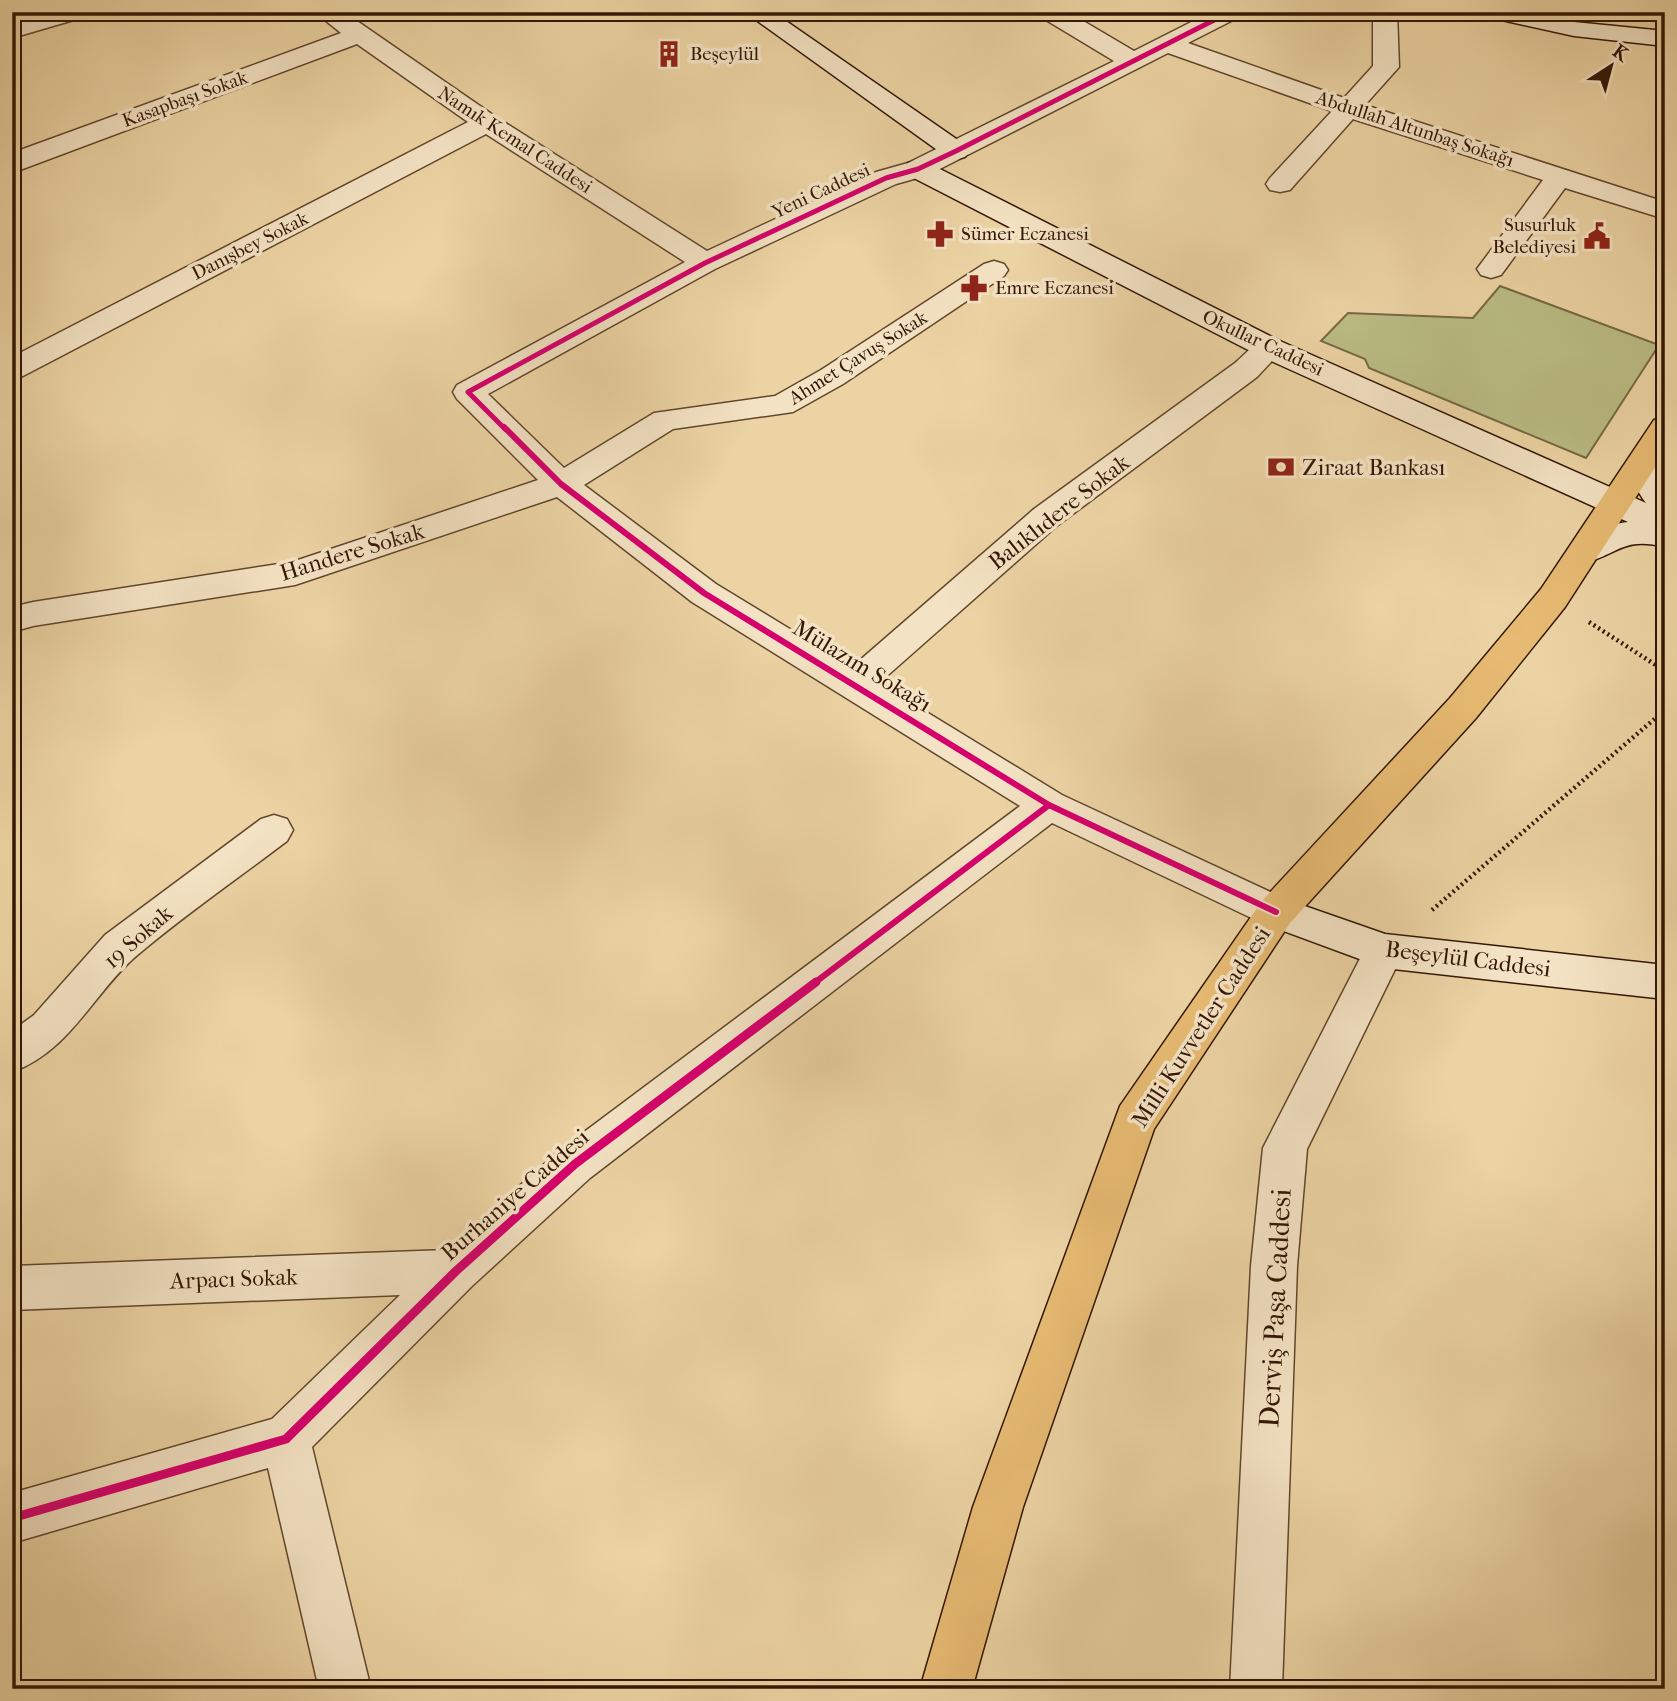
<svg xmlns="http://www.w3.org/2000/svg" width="1677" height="1701" font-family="'IM FELL French Canon',serif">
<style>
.green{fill:#babc84;stroke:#766a44;stroke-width:2}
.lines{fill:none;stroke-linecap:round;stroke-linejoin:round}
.street-casing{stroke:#61462c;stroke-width:3}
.secondary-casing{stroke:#331705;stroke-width:3}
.primary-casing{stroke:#331705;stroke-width:3}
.path{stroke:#331705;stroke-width:4.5;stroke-dasharray:2 3.5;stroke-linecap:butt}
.street{fill:#f3e2c3;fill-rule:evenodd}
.secondary{fill:#f3e2c3;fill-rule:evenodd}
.primary{fill:#e6ba72;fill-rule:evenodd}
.cycleway-far2-casing{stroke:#f3e2c3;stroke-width:9}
.cycleway-far1-casing{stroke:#f3e2c3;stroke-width:10}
.cycleway-casing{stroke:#f3e2c3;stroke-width:13}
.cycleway-far2{stroke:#d6006c;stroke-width:5}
.cycleway-far1{stroke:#d6006c;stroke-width:6}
.cycleway{stroke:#d6006c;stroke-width:9}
.labels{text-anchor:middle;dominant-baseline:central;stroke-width:7;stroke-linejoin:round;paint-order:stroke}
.far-poi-label{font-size:19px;fill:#331705;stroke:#f3e2c3;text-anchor:start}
.far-street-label{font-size:19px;fill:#331705;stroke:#f3e2c3}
.poi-label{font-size:23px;fill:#331705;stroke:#f3e2c3;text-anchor:start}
.street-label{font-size:23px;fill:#331705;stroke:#f3e2c3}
.near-street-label{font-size:28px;fill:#331705;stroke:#f3e2c3}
</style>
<rect width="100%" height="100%" fill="#ecd3a3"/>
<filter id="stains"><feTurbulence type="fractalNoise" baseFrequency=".00286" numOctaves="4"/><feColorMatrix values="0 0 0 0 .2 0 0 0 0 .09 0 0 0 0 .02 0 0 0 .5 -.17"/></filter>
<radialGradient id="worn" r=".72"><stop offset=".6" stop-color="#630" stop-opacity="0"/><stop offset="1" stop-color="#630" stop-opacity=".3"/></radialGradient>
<path class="green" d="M1500,286L1659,345L1586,458L1369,368L1365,359L1321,341L1348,313L1473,318Z"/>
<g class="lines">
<defs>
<path id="street" d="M48,12H87L84,17L12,38V23Z
M315,12H344L496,117L707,251L876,172L908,163L1114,61L1041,17L1038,12H1068L1134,51L1211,12H1242L1239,17L1188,43L1344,98L1373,66V12H1397L1399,67L1365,105L1665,202V219L1565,188L1501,275L1491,278L1481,275L1477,269L1543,180L1353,119L1290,190L1280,192L1270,190L1266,184L1270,178L1332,111L1168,53L928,175L896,184L715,269L488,394L564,468L654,413L775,396L821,370L984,264L994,261L1004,264L1008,270L1004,276L843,384L793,412L673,429L584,485L716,584L852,667L1034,509L1235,363C1250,350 1259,336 1280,341L1284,348L1257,377L1058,525L879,683L1062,795L1290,901L1296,912L1290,923L1276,928L1262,923L1052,823L590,1178L472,1286L312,1447L371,1689H319L268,1468L12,1543V1493L272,1419L400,1295L12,1310V1266L447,1250L560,1150L1020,806L692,602L557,497L295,585L33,626L12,632V607L33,602L292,562L538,480L457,399L453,392L457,385L685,262L486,134L23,376L12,379V357L468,122L357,44L12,173V154L23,149L341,33Z
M274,815L287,819L293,830L287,841C237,879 183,916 135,957C92,995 70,1051 12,1072V1031L34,1015L105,935L261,819Z
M1384,934L1398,939L1404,951L1307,1149L1297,1266L1282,1689H1230L1251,1266L1263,1148L1370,939Z"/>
<path id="secondary" d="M745,12H773L965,145L969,151L965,157L956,159L947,157Z
M1485,12H1532L1574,22L1665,31V46L1574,36L1488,17Z
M918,161L928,163L1280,341L1646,503C1635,489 1625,465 1636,448L1647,444L1658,448C1671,469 1665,522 1665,547C1623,537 1620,553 1585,563L1573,559L1568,551C1580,532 1607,525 1628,522L1258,355L908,175L904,169L908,163Z
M1276,896L1385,934L1665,965V999L1384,968L1262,923L1256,912L1262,901Z"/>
<path id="primary" d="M1665,417V452L1565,607L1476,718L1290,923L1154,1129L1023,1507L972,1689H920L973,1507L1120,1106L1262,901L1450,698L1541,589L1654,420Z"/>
</defs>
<use href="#street" class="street-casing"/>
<use href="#secondary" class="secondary-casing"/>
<use href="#primary" class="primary-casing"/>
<path class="path" d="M1589,622L1665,671
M1432,910L1665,710"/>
<use href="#street" class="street"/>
<use href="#secondary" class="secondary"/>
<use href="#primary" class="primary"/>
<defs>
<path id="cycleway-far2" d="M505,429L468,392L705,263L886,178L918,169L956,151L1230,12"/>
<path id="cycleway-far1" d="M504,427L561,484L704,593L1049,805L1276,912
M813,984L1049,805"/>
<path id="cycleway" d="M12,1518L286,1439L456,1271L575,1164L816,982"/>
</defs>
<use href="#cycleway-far2" class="cycleway-far2-casing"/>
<use href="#cycleway-far1" class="cycleway-far1-casing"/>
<use href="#cycleway" class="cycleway-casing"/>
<use href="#cycleway-far2" class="cycleway-far2"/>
<use href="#cycleway-far1" class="cycleway-far1"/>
<use href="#cycleway" class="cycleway"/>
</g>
<defs>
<symbol id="building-bare" viewBox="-9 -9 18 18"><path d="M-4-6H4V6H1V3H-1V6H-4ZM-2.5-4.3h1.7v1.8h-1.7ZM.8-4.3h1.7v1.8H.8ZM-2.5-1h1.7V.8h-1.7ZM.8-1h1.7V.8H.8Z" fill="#8f2418" stroke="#f3e2c3" stroke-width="2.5" paint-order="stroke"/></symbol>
<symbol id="pharmacy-bare" viewBox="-9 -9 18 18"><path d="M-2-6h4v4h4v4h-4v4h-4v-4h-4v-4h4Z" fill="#8f2418" stroke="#f3e2c3" stroke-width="2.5" paint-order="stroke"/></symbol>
<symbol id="civic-bare" viewBox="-9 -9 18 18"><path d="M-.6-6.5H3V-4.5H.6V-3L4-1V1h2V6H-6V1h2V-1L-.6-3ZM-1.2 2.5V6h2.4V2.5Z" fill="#8f2418" stroke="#f3e2c3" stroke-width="2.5" paint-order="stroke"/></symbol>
<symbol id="bank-bare" viewBox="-9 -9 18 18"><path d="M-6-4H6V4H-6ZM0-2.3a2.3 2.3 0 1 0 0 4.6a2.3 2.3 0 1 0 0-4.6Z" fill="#8f2418" stroke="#f3e2c3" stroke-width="2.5" paint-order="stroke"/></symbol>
</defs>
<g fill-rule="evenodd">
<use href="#building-bare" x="650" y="35" width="38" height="38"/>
<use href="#pharmacy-bare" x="921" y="215" width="38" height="38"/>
<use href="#civic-bare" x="1578" y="217" width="38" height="38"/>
<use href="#pharmacy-bare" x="955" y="269" width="38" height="38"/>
<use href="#bank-bare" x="1262" y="448" width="38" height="38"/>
</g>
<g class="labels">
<g class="far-poi-label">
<text x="690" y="54">Beşeylül</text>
<text x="1576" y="225" text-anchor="end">Susurluk<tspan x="1576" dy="22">Belediyesi</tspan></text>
<text x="961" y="234">Sümer Eczanesi</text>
<text x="995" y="288">Emre Eczanesi</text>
</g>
<g class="far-street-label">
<text transform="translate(185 99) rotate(-20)">Kasapbaşı Sokak</text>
<text transform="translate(1415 129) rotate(18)">Abdullah Altunbaş Sokağı</text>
<text transform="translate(515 140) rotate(33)">Namık Kemal Caddesi</text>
<text transform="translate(821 191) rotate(-25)">Yeni Caddesi</text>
<text transform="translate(250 246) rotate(-27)">Danışbey Sokak</text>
<text transform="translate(1263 343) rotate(25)">Okullar Caddesi</text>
<text transform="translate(858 358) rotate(-32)">Ahmet Çavuş Sokak</text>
</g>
<g class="poi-label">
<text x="1302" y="467">Ziraat Bankası</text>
</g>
<g class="street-label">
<text transform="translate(1059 512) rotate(-38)">Balıklıdere Sokak</text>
<text transform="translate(352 552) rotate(-17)">Handere Sokak</text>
<text transform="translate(862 666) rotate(31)">Mülazım Sokağı</text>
<text transform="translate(138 937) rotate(-41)">19 Sokak</text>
<text transform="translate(1468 959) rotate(7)">Beşeylül Caddesi</text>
<text transform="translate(1201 1027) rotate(-57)">Milli Kuvvetler Caddesi</text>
<text transform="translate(515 1195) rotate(-41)">Burhaniye Caddesi</text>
<text transform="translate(234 1279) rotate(-2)">Arpacı Sokak</text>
</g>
<g class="near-street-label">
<text transform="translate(1275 1308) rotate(-87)">Derviş Paşa Caddesi</text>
</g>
</g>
<rect width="1677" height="1701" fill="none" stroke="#ecd3a3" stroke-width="42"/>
<rect x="14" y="14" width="1649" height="1673" fill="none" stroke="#331705" stroke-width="3.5"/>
<rect x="21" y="21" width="1635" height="1659" fill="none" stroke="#331705" stroke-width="2"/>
<g transform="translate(1611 66) rotate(36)" stroke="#f3e2c3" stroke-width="5" paint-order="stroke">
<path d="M0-5L12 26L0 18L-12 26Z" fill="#331705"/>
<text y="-10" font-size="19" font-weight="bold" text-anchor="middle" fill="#331705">K</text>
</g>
<rect width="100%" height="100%" filter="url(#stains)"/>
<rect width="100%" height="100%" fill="url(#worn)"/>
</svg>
